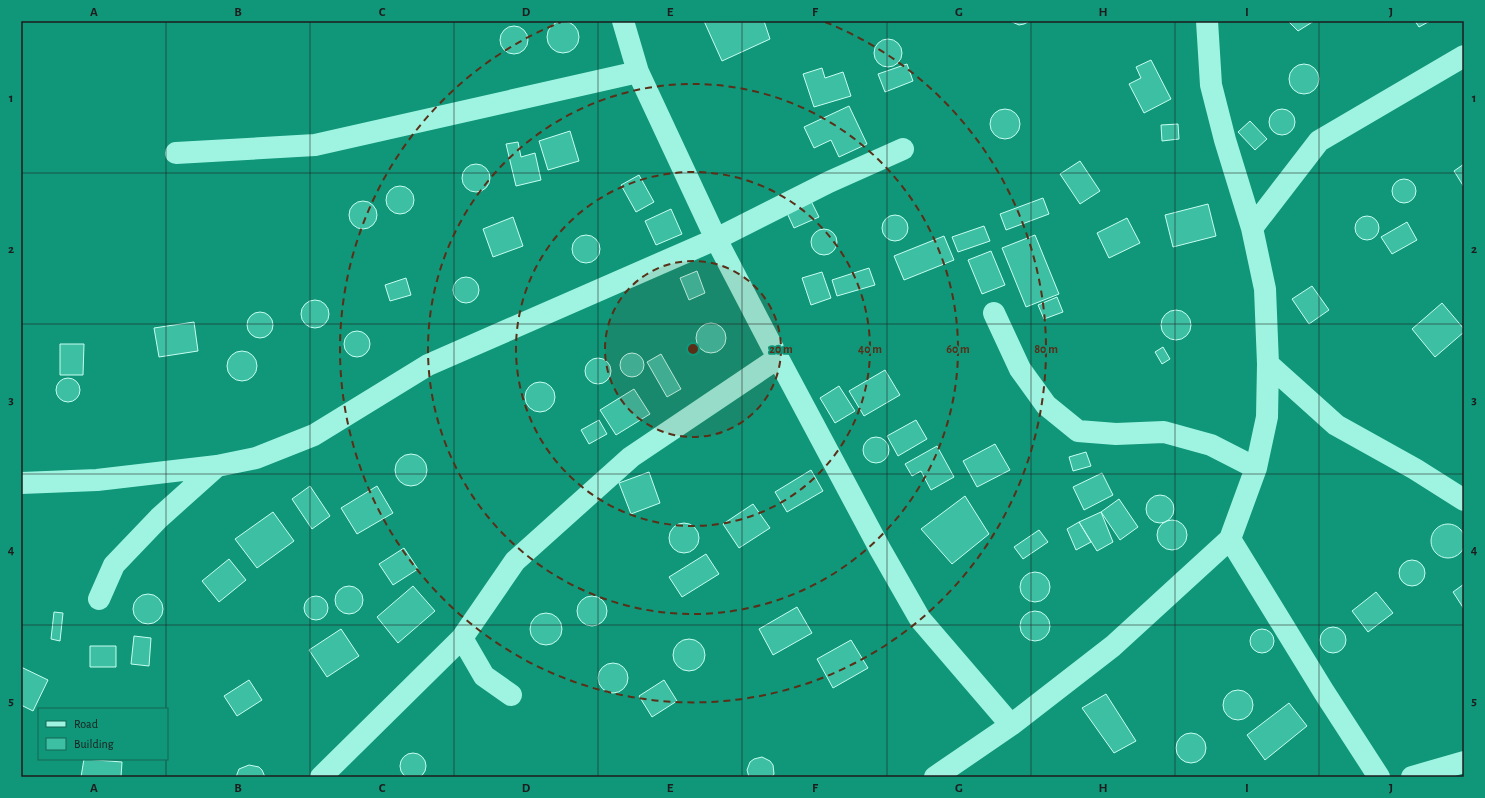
<svg xmlns="http://www.w3.org/2000/svg" width="1485" height="798" font-family="'Alegreya Sans',sans-serif">
<style>
.building{fill:#3dbfa3;stroke:#c7fef1}
.lines{fill:none;stroke-linecap:round;stroke-linejoin:round}
.minor{stroke:#9ff4e1;stroke-width:22}
.grid{fill:none;stroke:#1d1d1d;stroke-width:1;stroke-opacity:0.55}
.ring{fill:none;stroke:#5a2f18;stroke-width:2;stroke-dasharray:7 5}
.centre{fill:#5a2f18;stroke:#109679;stroke-width:2}
.ring-label{font-size:12px;text-anchor:middle;font-weight:bold;fill:#5a2f18;stroke:#109679;stroke-width:3.5;stroke-linejoin:round;paint-order:stroke}
.neatline{fill:none;stroke:#1d1d1d;stroke-width:1.5}
.grid-label{font-size:13px;text-anchor:middle;font-weight:bold;fill:#1d1d1d}
</style>
<rect width="100%" height="100%" fill="#109679"/>
<path class="building" d="M704,21H764L770,39L722,61Z
M1010,21H1030L1024,24L1019,25Z
M1288,21H1314L1298,31Z
M1415,21H1430L1419,27Z
M547 37a16 16 0 1 1 32 0a16 16 0 1 1-32 0Z
M500 40a14 14 0 1 1 28 0a14 14 0 1 1-28 0Z
M874 53a14 14 0 1 1 28 0a14 14 0 1 1-28 0Z
M1151,60L1171,99L1144,113L1129,84L1141,78L1136,67Z
M907,64L913,81L885,92L878,74Z
M1289 79a15 15 0 1 1 30 0a15 15 0 1 1-30 0Z
M822,68L825,78L843,72L851,96L814,107L803,74Z
M849,106L867,144L839,157L831,140L814,148L804,127Z
M990 124a15 15 0 1 1 30 0a15 15 0 1 1-30 0Z
M1269 122a13 13 0 1 1 26 0a13 13 0 1 1-26 0Z
M1250,121L1267,139L1255,150L1238,132Z
M1178,124L1179,139L1162,141L1161,125Z
M570,131L579,161L548,170L539,141Z
M518,142L521,157L535,153L541,180L516,186L506,144Z
M1080,161L1100,191L1080,204L1060,174Z
M462 178a14 14 0 1 1 28 0a14 14 0 1 1-28 0Z
M1464,164V187L1454,171Z
M639,175L654,202L636,212L621,185Z
M1392 191a12 12 0 1 1 24 0a12 12 0 1 1-24 0Z
M386 200a14 14 0 1 1 28 0a14 14 0 1 1-28 0Z
M1043,198L1049,214L1006,230L1000,214Z
M811,201L819,217L794,228L787,213Z
M349 215a14 14 0 1 1 28 0a14 14 0 1 1-28 0Z
M1208,204L1216,236L1173,247L1165,215Z
M671,209L682,234L656,245L645,221Z
M882 228a13 13 0 1 1 26 0a13 13 0 1 1-26 0Z
M1355 228a12 12 0 1 1 24 0a12 12 0 1 1-24 0Z
M513,217L523,246L493,257L483,229Z
M1127,218L1140,243L1109,258L1097,233Z
M1407,222L1417,240L1392,254L1381,237Z
M984,226L990,241L958,252L952,237Z
M811 242a13 13 0 1 1 26 0a13 13 0 1 1-26 0Z
M1035,235L1059,294L1026,307L1002,248Z
M572 249a14 14 0 1 1 28 0a14 14 0 1 1-28 0Z
M944,236L954,260L904,280L894,256Z
M991,251L1005,285L982,294L968,260Z
M869,268L875,285L837,296L832,280Z
M697,271L705,293L689,300L680,278Z
M822,272L831,298L811,305L802,278Z
M453 290a13 13 0 1 1 26 0a13 13 0 1 1-26 0Z
M406,278L411,295L390,301L385,285Z
M1312,286L1329,310L1309,324L1292,299Z
M1057,297L1063,312L1044,319L1038,305Z
M301 314a14 14 0 1 1 28 0a14 14 0 1 1-28 0Z
M1442,303L1464,329V332L1435,357L1412,329Z
M1161 325a15 15 0 1 1 30 0a15 15 0 1 1-30 0Z
M247 325a13 13 0 1 1 26 0a13 13 0 1 1-26 0Z
M194,322L198,351L159,357L154,328Z
M696 338a15 15 0 1 1 30 0a15 15 0 1 1-30 0Z
M344 344a13 13 0 1 1 26 0a13 13 0 1 1-26 0Z
M60,344H84L83,375H60Z
M1163,347L1170,359L1162,364L1155,352Z
M227 366a15 15 0 1 1 30 0a15 15 0 1 1-30 0Z
M620 365a12 12 0 1 1 24 0a12 12 0 1 1-24 0Z
M661,354L681,389L667,397L647,362Z
M585 371a13 13 0 1 1 26 0a13 13 0 1 1-26 0Z
M885,370L900,395L864,416L849,391Z
M56 390a12 12 0 1 1 24 0a12 12 0 1 1-24 0Z
M525 397a15 15 0 1 1 30 0a15 15 0 1 1-30 0Z
M839,386L855,411L835,423L820,398Z
M634,389L650,414L616,435L600,410Z
M599,420L607,434L589,444L581,430Z
M916,420L927,439L898,456L887,436Z
M863 450a13 13 0 1 1 26 0a13 13 0 1 1-26 0Z
M995,444L1010,470L977,487L963,461Z
M937,446L954,477L931,490L921,471L912,476L905,464Z
M1086,452L1091,466L1073,471L1069,457Z
M395 470a16 16 0 1 1 32 0a16 16 0 1 1-32 0Z
M811,470L823,491L787,512L775,492Z
M649,472L660,503L631,514L619,483Z
M1102,473L1113,495L1084,510L1073,487Z
M310,486L330,516L312,529L292,499Z
M377,486L393,513L357,534L341,508Z
M1146 509a14 14 0 1 1 28 0a14 14 0 1 1-28 0Z
M965,496L989,534L952,564L921,529Z
M1119,499L1138,527L1120,540L1101,512Z
M753,504L770,528L739,548L723,524Z
M273,512L294,541L257,568L235,539Z
M1101,512L1113,542L1097,551L1079,522Z
M1157 535a15 15 0 1 1 30 0a15 15 0 1 1-30 0Z
M1079,522L1091,542L1076,550L1067,529Z
M669 538a15 15 0 1 1 30 0a15 15 0 1 1-30 0Z
M1431 541a17 17 0 1 1 34 0a17 17 0 1 1-34 0Z
M1039,530L1048,542L1023,559L1014,547Z
M404,548L418,569L393,585L379,564Z
M706,554L719,574L682,597L669,577Z
M229,559L246,580L219,602L202,581Z
M1399 573a13 13 0 1 1 26 0a13 13 0 1 1-26 0Z
M1020 587a15 15 0 1 1 30 0a15 15 0 1 1-30 0Z
M1464,584V609L1453,592Z
M413,586L435,611L398,643L377,617Z
M335 600a14 14 0 1 1 28 0a14 14 0 1 1-28 0Z
M1376,592L1393,613L1368,632L1352,611Z
M133 609a15 15 0 1 1 30 0a15 15 0 1 1-30 0Z
M577 611a15 15 0 1 1 30 0a15 15 0 1 1-30 0Z
M304 608a12 12 0 1 1 24 0a12 12 0 1 1-24 0Z
M797,607L812,633L773,655L759,629Z
M1020 626a15 15 0 1 1 30 0a15 15 0 1 1-30 0Z
M54,612L63,613L60,641L51,639Z
M530 629a16 16 0 1 1 32 0a16 16 0 1 1-32 0Z
M1320 640a13 13 0 1 1 26 0a13 13 0 1 1-26 0Z
M341,629L359,656L327,677L309,650Z
M1250 641a12 12 0 1 1 24 0a12 12 0 1 1-24 0Z
M134,636L151,638L149,666L131,664Z
M673 655a16 16 0 1 1 32 0a16 16 0 1 1-32 0Z
M851,640L868,668L833,688L817,659Z
M90,646H116V667H90Z
M598 678a15 15 0 1 1 30 0a15 15 0 1 1-30 0Z
M21,667L48,680L33,711L21,705Z
M249,680L262,700L237,716L224,696Z
M664,680L677,701L652,717L639,696Z
M1223 705a15 15 0 1 1 30 0a15 15 0 1 1-30 0Z
M1106,694L1136,741L1114,753L1082,708Z
M1289,703L1307,726L1265,760L1247,735Z
M1176 748a15 15 0 1 1 30 0a15 15 0 1 1-30 0Z
M400 766a13 13 0 1 1 26 0a13 13 0 1 1-26 0Z
M762,757L770,761L773,765L774,774L772,777H749L747,770L750,762L754,759Z
M84,759L122,762L121,777H81Z
M249,765L259,767L262,770L265,777H236L239,769Z"/>
<g class="lines">
<path class="minor" d="M623,21L638,72L716,239L778,358L880,549L920,619L1011,725
M176,153L315,145L638,72
M1252,228L1319,141L1464,56
M994,313L1020,369L1046,405L1078,431L1116,434L1164,432L1211,445L1256,468
M1268,364L1336,425L1415,469L1464,500
M21,483L97,480L217,466L256,458L314,435L428,365L716,239L829,182L903,149
M1230,539L1324,692L1379,777
M99,599L114,565L159,518L217,466
M462,638L484,676L511,695
M321,777L462,638L515,561L631,457L778,358
M935,777L1011,725L1113,646L1230,539L1256,468L1267,417L1268,364L1265,289L1252,228L1225,140L1211,85L1207,21
M1412,777L1464,762"/>
</g>
<path class="grid" d="M166,21V709M310,21V777M454,21V777M598,21V777M742,21V777M887,21V777M1031,21V777M1175,21V777M1319,21V777M21,173H1464M21,324H1464M21,474H1464M21,625H1464M166,759V777"/>
<circle cx="693" cy="349" r="88" fill="#5a2f18" fill-opacity=".12"/>
<g class="ring">
<circle cx="693" cy="349" r="88"/>
<circle cx="693" cy="349" r="177"/>
<circle cx="693" cy="349" r="265"/>
<path d="M825 22A353 353 0 1 1 561 22"/>
</g>
<circle cx="693" cy="349" r="6" class="centre"/>
<g class="ring-label">
<text x="781" y="353">20 m</text>
<text x="870" y="353">40 m</text>
<text x="958" y="353">60 m</text>
<text x="1046" y="353">80 m</text>
</g>
<rect width="1485" height="798" fill="none" stroke="#109679" stroke-width="44"/>
<rect x="38" y="708" width="130" height="52" fill="#109679" stroke="#156654"/>
<rect x="46" y="721" width="20" height="6" fill="#9ff4e1" stroke="#156654"/>
<text x="74" y="728" font-size="12" fill="#1d1d1d">Road</text>
<rect x="46" y="738" width="20" height="12" fill="#3dbfa3" stroke="#156654"/>
<text x="74" y="748" font-size="12" fill="#1d1d1d">Building</text>
<rect x="22" y="22" width="1441" height="754" class="neatline"/>
<g class="grid-label">
<text x="94" y="16">A</text>
<text x="238" y="16">B</text>
<text x="382" y="16">C</text>
<text x="526" y="16">D</text>
<text x="670" y="16">E</text>
<text x="815" y="16">F</text>
<text x="959" y="16">G</text>
<text x="1103" y="16">H</text>
<text x="1247" y="16">I</text>
<text x="1391" y="16">J</text>
<text x="11" y="102">1</text>
<text x="1474" y="102">1</text>
<text x="11" y="253">2</text>
<text x="1474" y="253">2</text>
<text x="11" y="404">3</text>
<text x="1474" y="404">3</text>
<text x="11" y="554">4</text>
<text x="1474" y="554">4</text>
<text x="11" y="705">5</text>
<text x="1474" y="705">5</text>
<text x="94" y="792">A</text>
<text x="238" y="792">B</text>
<text x="382" y="792">C</text>
<text x="526" y="792">D</text>
<text x="670" y="792">E</text>
<text x="815" y="792">F</text>
<text x="959" y="792">G</text>
<text x="1103" y="792">H</text>
<text x="1247" y="792">I</text>
<text x="1391" y="792">J</text>
</g>
</svg>
